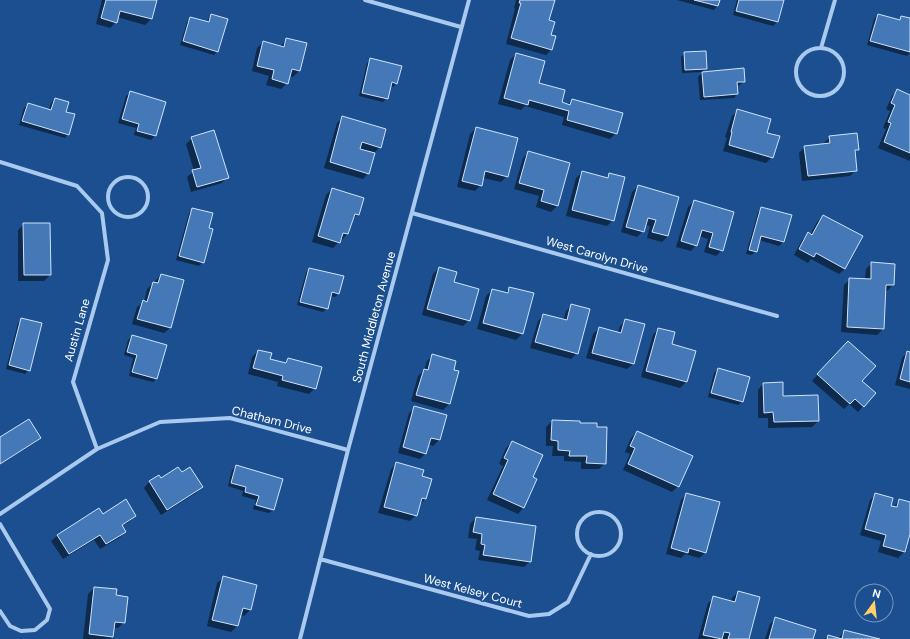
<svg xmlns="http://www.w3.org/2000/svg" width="910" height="639" font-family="'DM Sans',sans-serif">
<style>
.shadow{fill:#0007}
.building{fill:#4478b7;stroke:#cfe3fa}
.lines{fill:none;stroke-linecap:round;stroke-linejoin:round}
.street{stroke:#a9c9ee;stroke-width:4}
.labels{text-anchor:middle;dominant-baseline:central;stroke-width:3;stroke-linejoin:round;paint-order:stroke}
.street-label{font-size:12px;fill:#fff;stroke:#1b4f8f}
</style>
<rect width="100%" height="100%" fill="#1b4f8f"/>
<path class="shadow" d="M102,0H156L151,19L145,25L117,17L116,22L110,28L96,24Z
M516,0H554L548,20L552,49L546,55L506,44L515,9L514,8Z
M677,0H719L717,6L714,10Z
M737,0H783L777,22L773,26L733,15Z
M212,15L218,51L214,55L180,45L187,22L191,18L207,23L208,19Z
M878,15L898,21L902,17L910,19V53L907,56L867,45L874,19Z
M287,39L299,71L293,77L289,76L287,83L281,89L266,85L269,76L252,71L257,48L263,42L280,47Z
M685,53L706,68L702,72L682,73L681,57Z
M516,54L538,83L560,103L567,105L573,100L616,133L610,139L562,125L564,117L525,106L521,110L498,104L510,60Z
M371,60L397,83L393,87L390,86L387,98L383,102L359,96L367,63Z
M702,73L744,81L740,85L737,86V94L734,98L700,100L698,77Z
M897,91L910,96V161L878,148L886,129L883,128L890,111L886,109L892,96Z
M130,93L165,103L155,136L151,140L134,135L136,128L118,123L126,96Z
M55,99L65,112L68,134L65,138L19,125L24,108L28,104L49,110L51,103Z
M737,111L772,157L766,163L723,151L727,138L725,137L732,116Z
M343,117L380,147L373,154L368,173L363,179L324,168L337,123Z
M476,128L507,176L501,182L483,178L481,185L475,191L457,187L470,134Z
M830,137L858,149L854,153L856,170L850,176L802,181L799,153L805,147L824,145V143Z
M192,138L227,177L222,183L191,192L187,177L194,171L186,144Z
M529,152L557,206L551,212L536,207L539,196L514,189L523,158Z
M582,172L606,178L610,174L613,220L607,226L566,216L576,178Z
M638,186L668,236L662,242L647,238L650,226L645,225L643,231L637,237L621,232L632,192Z
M332,189L358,214L352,220L347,234L342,240L340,239L339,242L333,248L312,242L326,195Z
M694,201L733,213L722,250L716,256L704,252L708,239L699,236L696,245L691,251L676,247L688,207Z
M762,208L783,242L779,246L759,240L756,251L752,255L746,254L758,212Z
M192,209L208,228L203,262L199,266L176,260L189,213Z
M823,216L845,269L839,274L811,259L808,263L794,255L802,240L808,234L810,235L817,222Z
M24,224L50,275L44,281H18V230Z
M872,263L893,285L887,291H885L883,329L877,335L841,332L844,285L850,279L865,280L866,269Z
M439,268L453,283L469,320L463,326L422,315L433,274Z
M309,269L338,294L335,297L330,296L327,308L323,312L297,305L306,273Z
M161,275L170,328L164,333L132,324L137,307L144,302L147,289L153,283H155V281Z
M510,288L533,294L522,334L516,340L477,329L486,296L492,290L504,293Z
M572,305L577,353L571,359L530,348L538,321L543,315L563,321L566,311Z
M22,319L29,370L25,374L6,369L18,323Z
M626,320L633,364L627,369L586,358L593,334L599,328L618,333L620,326Z
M658,329L671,344L695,351L686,382L680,388L641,377L653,335Z
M132,336L156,379L153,382L129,376L133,358L124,355L128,340Z
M848,342L863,406L858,412L849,404L844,409L812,381Z
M258,351L269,360L283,364L288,359L315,388L309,394L277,386L278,382L248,374L252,357Z
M907,352L910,353V389L895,385L902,358Z
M433,355L453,370L458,372L449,404L443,410L411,401L418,376L424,370L427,361Z
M718,369L742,402L738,405L708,397L714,373Z
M763,384L782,397L818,421L812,427L768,428V418H758V390Z
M415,408L446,416L439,440L433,446L428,444L426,453L420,459L398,453L409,413Z
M552,421L605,463L599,469H581V462L564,461V456H552L553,446H546V427Z
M637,432L678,486L672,492L623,470L630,454L625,452L631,438Z
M40,438L36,442L0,464V439Z
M512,442L532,478L523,508L518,514L487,500L503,466L499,464L506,448Z
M397,463L421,477L425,499L420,505L416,515L410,521L378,513L391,469Z
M236,467L273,510L272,511V508L255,503L256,500L242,496L243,491L228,486L232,470Z
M182,474L202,487L196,493L161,515L144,488L149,482L158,476L160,479Z
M687,494L705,553L699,558L685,554L681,558L666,554L681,500Z
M876,494L890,507L893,508L899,500L910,503V530L904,552L898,558L878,552L881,541L860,535L870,500Z
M254,505L272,511L269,513L253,509Z
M99,510L102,515L135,516L129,522L121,526L125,532L119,538L100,549L94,540L63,559L51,541L57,536Z
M476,518L530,561L524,567L478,560L480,551L475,550L477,539L468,538L470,524Z
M223,578L250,610L244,616L240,615L237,626L231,632L207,626L217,583Z
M94,588L115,596L124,622L118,628H113L112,637L110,639H83L88,594Z
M738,592L748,639H698L708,603L714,598L731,602L732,598Z
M776,618L812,639H765L770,624Z
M844,631L876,639H843V637H841V639H825L828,636L838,639Z"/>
<path class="building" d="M106,0H157L152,19L120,11L117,23L101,18Z
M520,0H555L549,20L555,22L551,35L556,36L552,50L511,38L521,3H519Z
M694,0H720L718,6Z
M739,0H784L778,22L736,11Z
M211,14L228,19L218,52L183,41L190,17L209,22Z
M878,14L900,20L901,16L910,18V52L870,41Z
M286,38L307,43L300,71L292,69L288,84L272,79L274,70L257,66L263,41L284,47Z
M706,51L707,69L685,70L684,52Z
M516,53L545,61L539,83L565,90L562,102L570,105L572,99L623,113L617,134L567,120L569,111L529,100L528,105L504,98Z
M370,58L402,66L397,84L392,82L388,99L362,93Z
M744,68L745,82H737L738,94L704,97L702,72Z
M897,89L910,95V153L884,142L891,123L888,122L895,105L891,103Z
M130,91L166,102L156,136L137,131L139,124L122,119Z
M55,98L69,102L66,112L75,114L69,135L22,121L28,103L51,110Z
M737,109L771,119L767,133L780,136L773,158L729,145L732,132H731Z
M342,116L386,129L381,148L362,142L360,149L375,153L369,174L330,162Z
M476,127L518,138L508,177L485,171L482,186L462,181Z
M214,130L229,178L197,187L192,170L201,168L191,137Z
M857,133L859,150H855L857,171L808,176L804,146L830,143L829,136Z
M528,151L570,163L558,206L541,201L544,190L519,183Z
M582,171L608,178L609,173L625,177L614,221L572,210Z
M638,185L679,197L668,236L652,232L656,220L648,218L644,232L626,227Z
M332,188L364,198L359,215L355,214L348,234L343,233L340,243L318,236Z
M694,200L734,212L723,251L709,247L713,233L702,230L697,246L681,241Z
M761,207L792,215L784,242L761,236L757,252L749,250Z
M192,208L213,213L209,228L213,229L204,263L179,256Z
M823,215L863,236L845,269L816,253L814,257L799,249L808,232L812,235Z
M23,223H50L51,275H24Z
M871,262L895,264L894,285H886L884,329L847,327L849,278L871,279Z
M439,267L457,272L454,282L479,289L470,321L427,309Z
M309,268L344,276L339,294L332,292L328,309L300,302Z
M161,274L184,280L171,328L137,319L143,300L147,302L153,282L158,283Z
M509,287L534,293L523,334L483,323L492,289L508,293Z
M571,304L590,309L578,354L535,342L543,314L567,320Z
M21,318L42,323L30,371L9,365Z
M625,319L645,324L634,364L592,353L599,327L621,333Z
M658,328L675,332L672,344L696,351L687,382L646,371Z
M132,335L167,345L157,379L132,372L137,355L127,352Z
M848,341L876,366L862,381L876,393L864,407L855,399L850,404L817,374Z
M258,350L272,353L270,359L286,363L288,358L322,367L316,389L282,380L283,376L253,368Z
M907,351L910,352V382L900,379Z
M432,354L456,361L454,370L459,371L450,404L416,395L424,369L428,370Z
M718,368L750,377L743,402L711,393Z
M783,382V396L818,395L819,421L774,422L773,412L764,413L763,383Z
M414,406L447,415L440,440L431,438L426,454L403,447Z
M29,419L41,438L0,464V437Z
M552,420L580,421V423H597V427H607L606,464L586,463L587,456H569L570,451L558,450V441L551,440Z
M637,431L693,456L679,487L628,464L635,448L630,446Z
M512,441L543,455L533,477L537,479L524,508L493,494L508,460L504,458Z
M396,462L424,470L422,476L432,479L426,499L422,498L417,516L384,507Z
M236,465L283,479L274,510L256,505L259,496L245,492L246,487L231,483Z
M178,467L182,472L190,467L203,487L167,510L149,481L159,475L161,478Z
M686,493L720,502L706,553L689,548L688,553L671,548Z
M875,493L893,498L891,506L897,507L899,499L910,502V534L905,552L883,546L886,535L865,529Z
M126,499L136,516L122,525L126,532L106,544L100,535L69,554L57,535L99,508L103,514Z
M476,517L536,526L531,562L483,555L485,545L481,544L482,534L473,532Z
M223,576L257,585L251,610L243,608L238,626L212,620Z
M94,587L117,589L116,595L128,597L125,623L115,622L113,637L89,634Z
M738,591L760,597L749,639H728L730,633L724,632L722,639L703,635L713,596L735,602Z
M775,617L816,630L813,639H769Z
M844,630L880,639H827L828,635L842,639Z"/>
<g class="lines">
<path class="street" d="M365,0L461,27
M821,48L835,0
M796 72a24 24 0 1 1 48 0a24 24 0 1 1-48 0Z
M0,162L77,186L102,213L108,260L73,382L97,449
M108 197a20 20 0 1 1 40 0a20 20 0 1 1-40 0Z
M412,213L777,316
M577 534a22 22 0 1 1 44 0a22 22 0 1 1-44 0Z
M0,514L97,449L160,422L230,418L348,450
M0,524L50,609L47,620L35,630L21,631L10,626L0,611
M320,559L529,616L549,614L568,602L591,554
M300,639L348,450L469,0"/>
</g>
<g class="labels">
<g class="street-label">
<text transform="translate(597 255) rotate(16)">West Carolyn Drive</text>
<text transform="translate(374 317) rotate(-75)">South Middleton Avenue</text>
<text transform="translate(77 330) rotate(-74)">Austin Lane</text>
<text transform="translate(272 420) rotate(14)">Chatham Drive</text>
<text transform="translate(473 591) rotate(15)">West Kelsey Court</text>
</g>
</g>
<g transform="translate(874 603) rotate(15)"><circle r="19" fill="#1b4f8f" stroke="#7695bc"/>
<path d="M0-3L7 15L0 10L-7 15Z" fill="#ffd166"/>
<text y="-6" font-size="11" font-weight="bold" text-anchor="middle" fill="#ffffff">N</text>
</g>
</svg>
